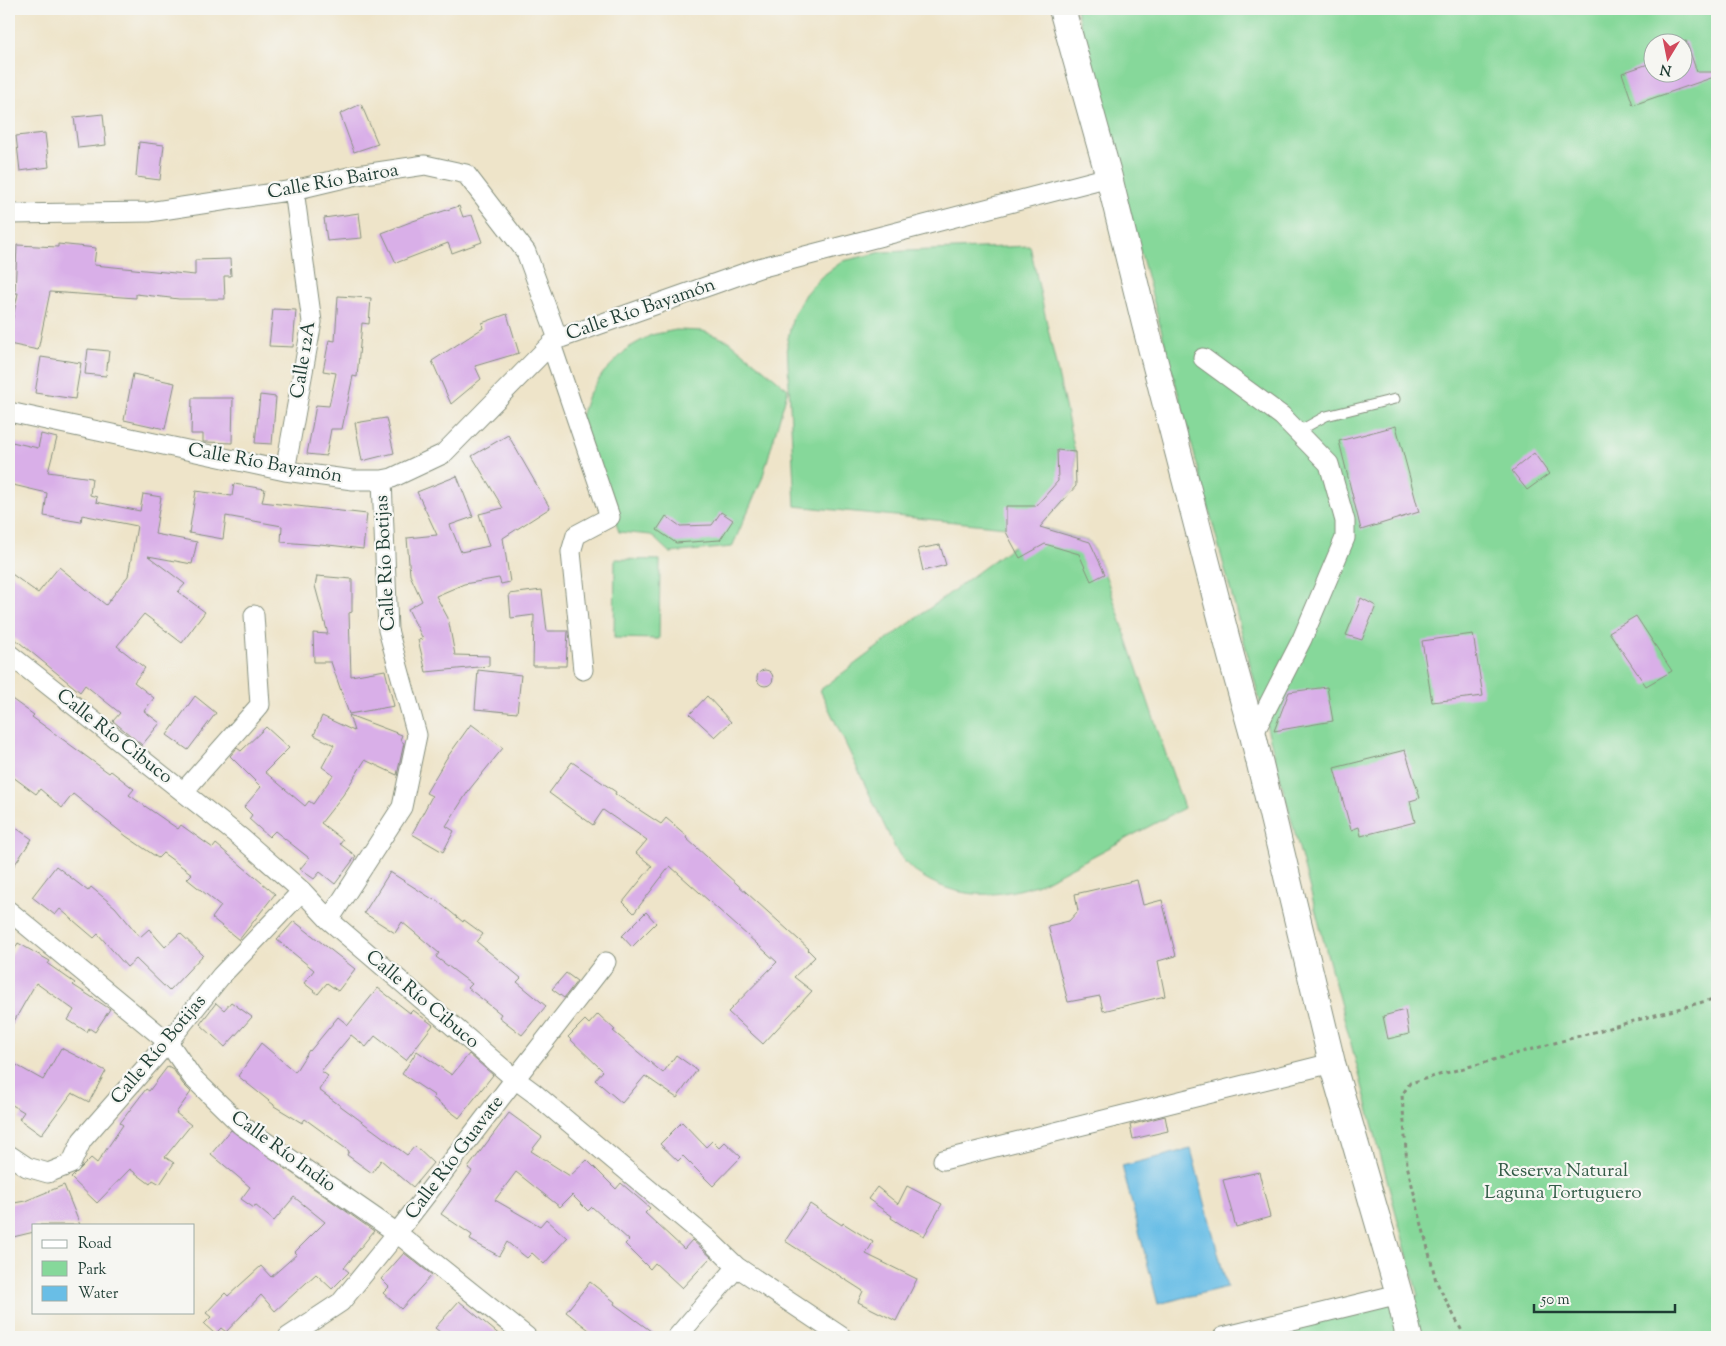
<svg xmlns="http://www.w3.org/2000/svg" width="1726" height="1346" font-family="'Sorts Mill Goudy',serif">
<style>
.green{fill:#86d89a;stroke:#528a67;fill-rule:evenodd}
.water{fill:#69bee6;stroke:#447e8d}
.building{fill:#d9afe8}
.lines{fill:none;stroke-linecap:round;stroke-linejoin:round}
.lane-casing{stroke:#86907e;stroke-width:11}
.street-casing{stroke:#86907e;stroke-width:21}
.secondary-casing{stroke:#86907e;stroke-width:28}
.path{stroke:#86907e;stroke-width:3;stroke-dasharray:4 4;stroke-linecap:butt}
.lane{stroke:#fff;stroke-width:9}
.street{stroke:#fff;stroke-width:19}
.secondary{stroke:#fff;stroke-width:26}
.labels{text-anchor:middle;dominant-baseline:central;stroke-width:4.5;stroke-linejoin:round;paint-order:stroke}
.street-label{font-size:19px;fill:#1f3d34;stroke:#f6f6f2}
.park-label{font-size:19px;fill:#345c48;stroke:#f6f6f2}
</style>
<rect width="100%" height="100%" fill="#f6f6f2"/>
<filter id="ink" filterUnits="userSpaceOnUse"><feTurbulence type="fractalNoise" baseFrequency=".02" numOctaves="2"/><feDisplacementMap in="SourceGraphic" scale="10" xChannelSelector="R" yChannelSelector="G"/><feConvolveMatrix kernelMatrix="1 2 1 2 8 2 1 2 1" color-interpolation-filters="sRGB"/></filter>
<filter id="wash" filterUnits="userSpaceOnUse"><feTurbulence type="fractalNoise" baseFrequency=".0096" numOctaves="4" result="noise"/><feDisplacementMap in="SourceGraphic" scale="20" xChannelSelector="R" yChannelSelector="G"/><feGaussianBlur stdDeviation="1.12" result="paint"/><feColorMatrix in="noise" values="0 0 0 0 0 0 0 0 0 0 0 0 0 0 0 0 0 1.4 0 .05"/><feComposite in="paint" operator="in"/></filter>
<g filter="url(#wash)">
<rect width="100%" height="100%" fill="#eee4c9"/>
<path class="green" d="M1076,9H1717V1337H1226L1418,1296ZM1654,42H1684V72H1654Z
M1030,246L1075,452L1076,486L1042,524L1006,527L795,506L787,343L793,316L805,294L821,277L843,261L882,252Z
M676,330L703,331L729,341L788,389L762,479L732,547L670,553L651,535L619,532L580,419L588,395L604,372L628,348L651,335Z
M1045,528L1090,542L1105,574L1184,808L1044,882C998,899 956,901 914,871C907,865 901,857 896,850L820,690L1013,546Z
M615,559L660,560L659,639L614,638Z"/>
<path class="water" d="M1191,1149L1227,1287L1158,1304L1122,1166Z"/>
<g id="blocks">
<path class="building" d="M1686,41L1697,72H1717V76L1633,105L1622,73L1654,62V72H1684V42Z
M361,104L378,144L354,152L340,114Z
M103,114L106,145L78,148L74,117Z
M45,133L49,167L20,171L16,136Z
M139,142L164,145L160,180L136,177Z
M459,206L463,217L472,215L482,242L452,253L448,243L396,263L382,233L413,221Z
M359,213L362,238L327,241L324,218Z
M58,244L96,248L94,265L195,275V260L230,259L231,276H224L225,299H179L136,294V298L50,292L38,350L9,344V337L18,293H15L17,245L58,247Z
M338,296L371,298L369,324L362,323L357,377L353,376L342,429H331L326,456L307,454L316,405L329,406L336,373L323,371L329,340L335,341Z
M273,309L296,310L293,347L269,346Z
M507,314L519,353L475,366L481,379L451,404L432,361L483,328L482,323Z
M88,349L109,351L106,376L85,374Z
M41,357L81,363L75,399L35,393Z
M133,374L175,383L165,429L124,420Z
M260,395L276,397L272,444L255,443Z
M192,398H233L232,443L205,442H203V434H191Z
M386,418L394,453L362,461L355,423Z
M1396,426L1419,512L1361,530L1339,441Z
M41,434L57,438L48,472L92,478L90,495L97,497L96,502L140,511L143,494L161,497L155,534L197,542L192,564L148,556L185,584L178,592L205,612L182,643L144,614L117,646L145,668L134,682L154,698L144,711L160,723L142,745L113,721L120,713L85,685L80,692L9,634V572L38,593L59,567L106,605L128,576L137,526L82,515L81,522L44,516L47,493L9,484V454L12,442L38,448Z
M508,435L550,508L503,538L510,582L501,584L499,578L464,584L436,596L448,618L455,655L489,656V666L426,672L418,640L423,639L408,609L422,601L410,575L407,538L437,535L417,492L457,476L473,517L450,525L461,552L489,546L479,514L503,508L472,456Z
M1057,450L1075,452L1076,486L1040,527L1090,542L1105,574L1091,581L1079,554L1045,544L1020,558L1006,532V506H1036L1058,481Z
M1534,453L1549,474L1527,490L1512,471Z
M234,484L265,489L262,502L367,514L363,549L320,544V545L281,542L282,526L226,516L223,539L189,533L196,491L232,496Z
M721,512L733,520L720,540L676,543L657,530L666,516L680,526L712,525Z
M940,545L946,565L923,571L918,549Z
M317,576L352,579V612L349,613L351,676L385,670L394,706L349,714L331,662H314L313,633L328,634L315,586Z
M542,590L547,631H568L566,666H533L534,615L511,618L509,594Z
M1361,598L1376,606L1362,640L1346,635Z
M1636,616L1672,671L1646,686L1609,632Z
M1473,634L1483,696L1432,702L1422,641Z
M478,670L521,675L517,713L475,709Z
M757 678a8 8 0 1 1 16 0a8 8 0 1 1-16 0Z
M1327,687L1333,721L1274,731L1289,692Z
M195,696L216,713L188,750L167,735Z
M707,696L731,722L715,737L690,714Z
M9,697L34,715L32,717L109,773L111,771L134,789L129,795L178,829L181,825L213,848L216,844L275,894L239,940L212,918L221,906L187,879L192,874L163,853L158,858L126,836L73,794L62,808L40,789L36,794L9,774Z
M349,715L402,735L400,740L404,743L397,775L365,760L343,795L321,823L343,840L340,844L356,856L335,884L320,872L314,879L300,869L309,858L275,831L269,837L249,819L252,815L244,807L261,787L230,756L237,748L241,751L266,727L289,748L265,772L305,806L309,801L313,804L333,775L322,767L334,745L314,735L322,716L354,731Z
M471,724L503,748L469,790L446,826L454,831L443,852L412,834L432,796L426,793L446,759Z
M1405,750L1420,798L1410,801L1415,822L1361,836L1359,827L1351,830L1334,768Z
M572,762L616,792L615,794L661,824L666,818L687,836L686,838L809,949L808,950L815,957L794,977L812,991L763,1044L728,1012L777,962L670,866L634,913L623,902L652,866L636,853L647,840L603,810L593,825L549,793Z
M9,823L32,839L9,873Z
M56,866L88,891L91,887L115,907L140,937L149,929L165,947L180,933L203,955L169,991L136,959L127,967L98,934L94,938L60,909L55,915L32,897Z
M390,872L434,900L435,899L463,922L464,920L483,934L477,942L521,978L517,982L546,1006L522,1035L499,1017L501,1014L468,988L472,984L436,957L439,953L402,922L395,933L364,913Z
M1137,880L1143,905L1162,900L1176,956L1158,961L1165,996L1103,1011L1100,996L1068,1002L1048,926L1069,921L1078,911L1075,894Z
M646,912L656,923L632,947L622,936Z
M294,921L355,969L338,991L327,983L318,994L304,983L314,970L277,940Z
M18,943L50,961L48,964L75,983L73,985L110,1009L95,1032L89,1028L87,1032L68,1020L74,1010L36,983L9,1030V959Z
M566,973L577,981L564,998L552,989Z
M378,988L410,1013L413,1010L433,1025L406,1060L375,1036L366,1047L351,1035L321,1071L328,1076L319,1090L407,1155L415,1146L433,1163L413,1187L381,1160L372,1173L347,1155L349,1151L305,1119L302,1123L274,1106V1105L238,1076L261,1043L295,1072L309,1050L310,1051L338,1017L348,1025Z
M231,1002L252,1017L225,1047L200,1024L216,1003L224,1010Z
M1405,1010L1409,1034L1388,1039L1383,1016Z
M598,1014L615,1030L613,1031L663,1073L676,1055L697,1070L677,1098L645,1076L622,1103L595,1080L603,1071L568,1037L585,1020L589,1024Z
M61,1048L106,1071L89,1102L72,1093L41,1135L19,1119L24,1112L9,1103V1061L43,1080Z
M417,1051L452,1075L469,1054L493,1075L459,1118L433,1098L435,1096L402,1074Z
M168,1066L173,1069L183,1084L191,1092L176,1113L191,1125L165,1157L174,1163L160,1184L153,1180L150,1184L130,1169L97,1203L71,1178L91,1158L97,1163L123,1125L120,1123L146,1089L149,1091Z
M509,1113L542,1137L531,1151L570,1176L587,1160L616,1189L621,1183L650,1208L645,1213L684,1249L692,1240L711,1257L682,1288L655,1263L650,1269L625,1244L629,1240L592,1207L588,1211L572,1195L560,1207L516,1172L495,1200L540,1226L546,1219L567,1238L544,1264L532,1253L527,1258L507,1242L499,1256L470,1240L472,1235L441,1214L472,1171L468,1168Z
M1165,1116L1168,1131L1133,1139L1130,1125Z
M682,1122L706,1147L712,1141L719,1148L725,1142L741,1157L713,1186L683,1156L678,1161L660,1144Z
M231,1130L374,1231L344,1268L349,1272L332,1289L316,1274L275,1311L261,1295L226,1332L221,1328L215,1334L204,1324L211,1317L206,1313L225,1293L228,1296L261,1266L271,1277L297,1254L295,1252L325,1222L294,1197L274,1221L255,1205L254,1208L241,1199L250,1187L211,1154Z
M1259,1172L1270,1217L1236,1227L1223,1180Z
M64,1185L80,1225H34V1232L9,1238V1204L25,1201Z
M907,1186L942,1204L924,1236L911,1229L910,1230L891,1218L892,1216L868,1199L877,1187L898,1204Z
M810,1204L842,1225L843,1223L873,1242L866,1254L917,1279L896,1321L858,1302L863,1291L785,1241Z
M404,1253L432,1275L401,1309L383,1293L389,1287L381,1279Z
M590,1282L615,1302L614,1304L659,1337H598L566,1312Z
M459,1301L502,1337H446L435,1328Z"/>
</g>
</g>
<g filter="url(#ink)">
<use href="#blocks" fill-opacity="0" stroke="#86907e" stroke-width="1"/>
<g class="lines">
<defs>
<path id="lane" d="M1297,432L1326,416L1395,399"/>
<path id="street" d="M9,214L149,212L294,190L357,175L425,165L466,174L526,252L558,339
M551,344L610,517L576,535L571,552L583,670
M1203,358L1282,416L1329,464L1345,521V538L1302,639L1253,735
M9,412L285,471L353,480H382L392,478L443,454L551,344L558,339L759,268L1109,177
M285,471L312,322L294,190
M9,654L240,837L302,891L329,920L515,1079L534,1093L708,1239L737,1267L842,1337
M183,792L260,705L254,615
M9,911L168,1042L192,1077L241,1125L397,1233L527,1337
M329,920L402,807L417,735L388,630L382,480
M9,1155L27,1167L48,1173L71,1164L82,1140L168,1042L221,976L302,891
M943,1160L1332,1063
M288,1337L341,1302L397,1233L515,1079L606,962
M677,1337L737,1267
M1223,1337L1399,1294"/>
<path id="secondary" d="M1062,9L1109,177L1145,324L1231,656L1253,735L1332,1063L1399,1294L1409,1337"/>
</defs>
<use href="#lane" class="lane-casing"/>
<use href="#street" class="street-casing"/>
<use href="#secondary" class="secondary-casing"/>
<path class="path" d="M1465,1337L1436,1281L1407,1165L1402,1095L1410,1083L1717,998"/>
<use href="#lane" class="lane"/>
<use href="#street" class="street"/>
<use href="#secondary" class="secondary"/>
</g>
</g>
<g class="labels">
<g class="street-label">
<text transform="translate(333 182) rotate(-10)">Calle Río Bairoa</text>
<text transform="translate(641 310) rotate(-19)">Calle Río Bayamón</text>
<text transform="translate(304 360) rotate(-81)">Calle 12A</text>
<text transform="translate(265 464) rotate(10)">Calle Río Bayamón</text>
<text transform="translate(386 563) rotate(-93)">Calle Río Botijas</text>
<text transform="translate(114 737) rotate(38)">Calle Río Cibuco</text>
<text transform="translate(422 1000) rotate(40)">Calle Río Cibuco</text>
<text transform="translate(159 1050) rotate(-50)">Calle Río Botijas</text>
<text transform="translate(283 1152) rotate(36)">Calle Río Indio</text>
<text transform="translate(455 1158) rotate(-53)">Calle Río Guavate</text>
</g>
<g class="park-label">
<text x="1563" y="1171">Reserva Natural<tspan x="1563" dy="22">Laguna Tortuguero</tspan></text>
</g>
</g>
<rect width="1726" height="1346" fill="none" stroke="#f6f6f2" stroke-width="30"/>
<rect x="32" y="1224" width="162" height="90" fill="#f6f6f2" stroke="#a0aca6"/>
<rect x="42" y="1240" width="25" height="8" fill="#ffffff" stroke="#a0aca6"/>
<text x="78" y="1248" font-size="15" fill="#1f3d34">Road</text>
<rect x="42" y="1261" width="25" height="15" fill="#86d89a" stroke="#a0aca6"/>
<text x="78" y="1274" font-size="15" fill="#1f3d34">Park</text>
<rect x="42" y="1286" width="25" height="15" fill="#69bee6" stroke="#a0aca6"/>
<text x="78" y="1298" font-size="15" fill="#1f3d34">Water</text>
<g transform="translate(1668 58) rotate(190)"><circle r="24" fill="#f6f6f2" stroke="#a0aca6"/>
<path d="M0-4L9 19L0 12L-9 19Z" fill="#d1495b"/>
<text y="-8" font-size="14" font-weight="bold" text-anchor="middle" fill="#1f3d34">N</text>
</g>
<path d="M1534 1304v8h141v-8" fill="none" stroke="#1f3d34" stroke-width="2.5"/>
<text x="1541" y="1304" font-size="15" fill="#1f3d34" stroke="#f6f6f2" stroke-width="4" paint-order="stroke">50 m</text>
</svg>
